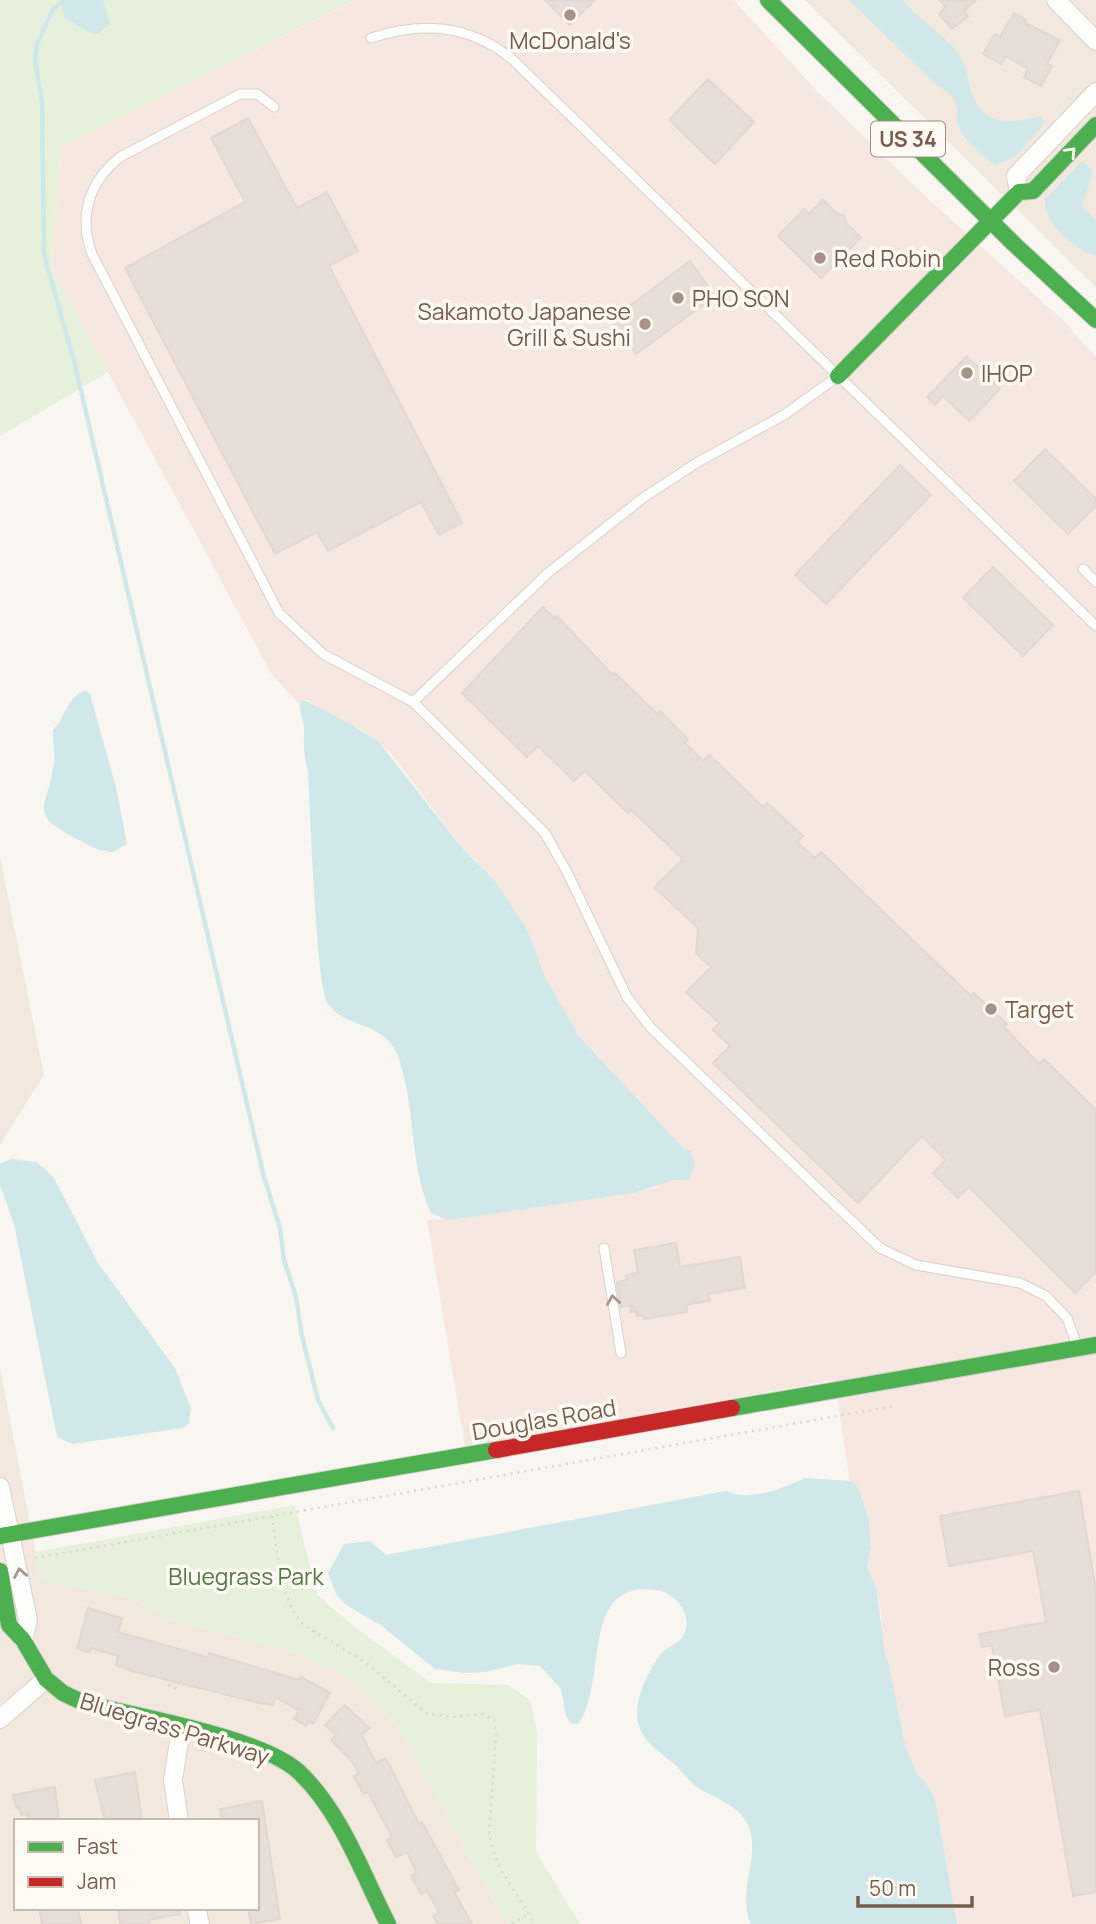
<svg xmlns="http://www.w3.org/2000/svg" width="1096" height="1924" font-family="Manrope,sans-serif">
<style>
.residential{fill:#f2e8de;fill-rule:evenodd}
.commercial{fill:#f6e8e1}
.green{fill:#e7f0db}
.water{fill:#d0e8ea}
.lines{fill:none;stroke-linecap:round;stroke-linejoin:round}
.stream{stroke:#d0e8ea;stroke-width:4.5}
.building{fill:#e6ded7;stroke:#e2d8d2;stroke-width:2}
.lane-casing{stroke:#d7d1cb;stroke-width:11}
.street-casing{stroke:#d7d1cb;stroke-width:20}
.fast-casing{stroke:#d9d2cb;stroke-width:18}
.jam-casing{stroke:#d9d2cb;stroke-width:18}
.path{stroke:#dcd5d0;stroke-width:2.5;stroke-dasharray:2 5;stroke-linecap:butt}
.lane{stroke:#fefefd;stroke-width:9}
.street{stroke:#fefefd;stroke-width:18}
.fast{stroke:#4caf50;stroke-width:16}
.jam{stroke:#c62828;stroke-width:16}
.oneway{stroke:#fffaf3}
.oneway2{stroke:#a8958b}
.poi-dot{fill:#a69286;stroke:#fffaf3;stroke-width:2.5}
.labels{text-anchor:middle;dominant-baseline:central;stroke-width:7;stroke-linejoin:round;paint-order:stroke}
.shield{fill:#fffaf3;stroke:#a28b7f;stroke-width:2}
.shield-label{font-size:21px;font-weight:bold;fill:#7a5c4d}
.poi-label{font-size:23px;fill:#7a5c4d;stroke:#fffaf3;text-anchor:start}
.street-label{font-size:23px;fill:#7a5c4d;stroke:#fffaf3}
.park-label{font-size:23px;fill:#537a41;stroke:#fffaf3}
</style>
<rect width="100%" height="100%" fill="#f9f5f0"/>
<path class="residential" d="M805,0H1096V287L1052,244Z
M0,857L44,1075L0,1145Z
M0,1368L41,1580L133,1599L170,1620L298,1654L353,1680L396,1724L507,1924H0ZM16,1821H257V1908H16Z"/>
<path class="commercial" d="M355,0H734L815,89L927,198L1064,321L1096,357V1924H957L935,1799L924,1780L917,1774L904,1741L881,1640L882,1617L877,1590L867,1566L871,1549L869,1520L860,1492L855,1483L850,1481L834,1380L465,1447L427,1220L465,1218L656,1188L690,1150L684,1149L578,1035L544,975L527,929L515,911L476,860L458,843L391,753L362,730L330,716L308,700H301L299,704L271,673L51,267L61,147Z"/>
<path class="green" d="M0,0H354L61,147L51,267L108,372L0,436Z
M295,1505L317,1595L355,1627L431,1683L508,1685L530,1700L537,1731L536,1852L580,1924H507L396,1724L353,1680L298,1654L170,1620L133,1599L41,1580L36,1552Z"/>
<path class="water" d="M60,0H103L110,24L99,33L92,34L65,18Z
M849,0H903C919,20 942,33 958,53C968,67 967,79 972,94C983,128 1014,123 1040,116L1045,123L1017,155L996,165C985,158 970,146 963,134C947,110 972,105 935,84Z
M1082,161L1093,171L1082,207L1096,220V256C1074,249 1043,224 1045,199Z
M86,690L90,694L116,787L127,844L113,852C99,852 89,845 77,839C26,813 48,809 54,763C56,753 52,741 53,730C65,719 67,696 86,690Z
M301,700C309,700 368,734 378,741L458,843L495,881L527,929L544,975L578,1035L684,1149L690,1150L695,1164L689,1180H674L633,1193L465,1218L447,1220L431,1213C409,1165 416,1112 400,1062C388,1019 349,1032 328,1004C316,989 310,804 308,770C303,755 304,744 304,729C304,718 297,711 301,700Z
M11,1159L37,1162L54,1178L98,1263L175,1368L191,1408L189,1424L183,1428L73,1444L57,1437L14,1224L0,1185V1164Z
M805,1478L850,1481L855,1483L860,1492L869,1520L871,1549L867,1566L877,1590L885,1657L889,1664L904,1741L917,1774L924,1780L935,1799L957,1924H751C735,1891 765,1850 745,1820C733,1801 709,1797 693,1784C685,1777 679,1767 671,1761C653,1748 636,1735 637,1711C638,1693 650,1667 662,1653C670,1644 680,1645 685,1632C692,1614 675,1592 656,1590C578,1579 609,1683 578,1724L571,1723L566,1716L561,1689L540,1666L518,1664L485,1672L466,1673L435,1669L382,1626L346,1605L336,1594L328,1573L344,1544L370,1541L386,1555L726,1491C748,1502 783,1489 805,1478Z"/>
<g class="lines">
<path class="stream" d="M59,4L53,9L37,44L35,59L42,103L44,254L75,365L264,1177L280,1228L284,1260L296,1297L302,1336L318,1400L333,1428"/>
</g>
<path class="building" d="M545,0H595L570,25Z
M940,0H976L964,11L968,16L952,29L939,14L946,7Z
M1014,13L1026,20L1025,23L1060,40L1047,64L1052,66L1041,86L1024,77L1028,69L1006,56L1001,64L983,54L995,34L1000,37Z
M708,79L754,122L715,164L669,120Z
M248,118L297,208L327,192L358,251L329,266L462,523L439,535L421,502L328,551L317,532L275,554L125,268L245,202L211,138Z
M823,200L837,214L844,215L846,223L861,238L821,278L778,236L804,209L809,214Z
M690,261L715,296L636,354L611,320Z
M967,356L1000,389L969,421L943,396L935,405L927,397Z
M1045,449L1096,499V506L1068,534L1014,481Z
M900,465L931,495L826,604L795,575Z
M993,567L1053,625L1023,656L963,598Z
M543,607L554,618L557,616L613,675L615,673L657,714L660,711L688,739L685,743L703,761L710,755L763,807L767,803L803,836L797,842L815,858L821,852L971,996L974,993L1007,1024L1004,1027L1039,1064L1044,1059L1096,1110V1272L1075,1293L969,1187L958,1198L933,1173L946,1160L922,1136L858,1203L713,1063L730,1046L713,1030L719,1023L686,992L711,967L696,953L698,928L654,887L683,859L631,810L628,813L585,771L574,781L538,746L527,757L462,693Z
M676,1243L680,1267L740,1257L745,1288L708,1294L710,1301L686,1305L687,1312L644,1319V1316H637L636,1311L631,1312L630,1305L621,1307L617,1282L627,1280L626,1275L638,1273L634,1250Z
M1079,1491L1096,1589V1892L1073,1896L1040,1710L1005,1716L992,1645L982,1647L979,1634L1046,1622L1033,1551L949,1566L940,1516Z
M88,1608L122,1618L118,1632L208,1657L209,1653L299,1680L301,1677L330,1693L313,1724L309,1721L306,1726L294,1719L299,1710L275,1697L273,1705L259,1703L132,1671L116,1665L118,1656L91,1648L90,1652L77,1649Z
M345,1705L369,1728L362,1735L376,1763L386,1758L419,1824L422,1822L459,1890L454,1892L472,1924H438L433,1916L439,1912L427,1891L421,1894L411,1876L417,1873L407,1852L396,1857L387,1840L392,1837L368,1792L363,1794L354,1776L359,1774L352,1761L331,1740L336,1735L325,1725Z
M135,1772L142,1821H105L95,1780Z
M55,1787L59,1821H29L28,1814L21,1815L19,1807L16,1808L13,1795Z
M262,1801L280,1919L251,1924L248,1908H257V1821H222L220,1809Z
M39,1908H78L81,1924H42Z
M118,1908H179L180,1914L149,1920V1924H120Z"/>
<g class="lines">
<defs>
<path id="lane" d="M371,38C422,21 469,24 512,59L1096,626
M274,107L257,94H240L120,157C89,182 78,216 92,254L279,613L323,654L413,702L545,833L567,872L627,997L651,1028L880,1248L916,1265L1020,1283L1046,1296L1067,1318L1077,1345
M1083,569L1096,582
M413,702L548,573L643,498L698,462L784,415L837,377
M604,1248L621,1353"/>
<path id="street" d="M1056,0L1096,41
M1019,192L1016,176L1096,92
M0,1487L28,1620L23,1640
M0,1719L46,1679
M179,1821L173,1780L181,1729
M196,1908L200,1924"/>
<path id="fast" d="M768,0L1014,244L1096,320
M838,376L1019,192L1033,191L1096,125
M732,1408L1096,1345
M0,1536L496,1450
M0,1571L9,1625L23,1640L46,1679L63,1693L84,1703C136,1716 265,1738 300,1773C341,1812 363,1875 388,1924"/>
<path id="jam" d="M496,1450L732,1408"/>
</defs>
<use href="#lane" class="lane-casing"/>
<use href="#street" class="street-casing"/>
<use href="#fast" class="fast-casing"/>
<use href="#jam" class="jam-casing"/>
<path class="path" d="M272,1516C278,1550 278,1599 304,1625L365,1662L426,1713L452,1717L483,1714L494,1720L496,1735L489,1836L499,1867L535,1924
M35,1558L894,1406
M168,1685L181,1690
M512,1924L528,1914"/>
<use href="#lane" class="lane"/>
<use href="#street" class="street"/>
<use href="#fast" class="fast"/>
<use href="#jam" class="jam"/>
</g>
<defs><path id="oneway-chevron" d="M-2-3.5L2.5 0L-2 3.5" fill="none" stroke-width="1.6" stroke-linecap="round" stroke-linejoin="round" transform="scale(1.75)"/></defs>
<use class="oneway" href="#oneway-chevron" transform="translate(1071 152) rotate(-46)"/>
<g class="oneway2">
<use href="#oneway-chevron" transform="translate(613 1300) rotate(-99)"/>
<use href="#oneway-chevron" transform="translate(20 1573) rotate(-100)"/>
</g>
<g class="poi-dot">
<circle cx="570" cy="15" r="7"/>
<circle cx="820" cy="258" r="7"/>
<circle cx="678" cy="298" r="7"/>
<circle cx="645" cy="324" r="7"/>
<circle cx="967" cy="373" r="7"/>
<circle cx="991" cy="1009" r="7"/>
<circle cx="1054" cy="1667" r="7"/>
</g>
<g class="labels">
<rect class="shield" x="871" y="121.5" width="74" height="35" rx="5"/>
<g class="shield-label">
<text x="908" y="139">US 34</text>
</g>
<g class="poi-label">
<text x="570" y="40" text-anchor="middle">McDonald's</text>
<text x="834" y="258">Red Robin</text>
<text x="692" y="298">PHO SON</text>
<text x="631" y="311" text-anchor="end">Sakamoto Japanese<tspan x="631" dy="26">Grill &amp; Sushi</tspan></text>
<text x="981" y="373">IHOP</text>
<text x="1005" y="1009">Target</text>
<text x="1040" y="1667" text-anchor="end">Ross</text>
</g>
<g class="street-label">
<text transform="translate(544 1419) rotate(-10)">Douglas Road</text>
<text transform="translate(175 1728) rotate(17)">Bluegrass Parkway</text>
</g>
<g class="park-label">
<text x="246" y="1576">Bluegrass Park</text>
</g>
</g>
<rect x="14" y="1819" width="245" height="91" fill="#fffaf3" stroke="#cabbb1" stroke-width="2"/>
<rect x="28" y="1842" width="35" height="10" fill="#4caf50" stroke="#cabbb1" stroke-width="2"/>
<text x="77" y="1854" font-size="21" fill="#7a5c4d">Fast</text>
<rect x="28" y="1877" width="35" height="10" fill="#c62828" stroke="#cabbb1" stroke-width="2"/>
<text x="77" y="1889" font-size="21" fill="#7a5c4d">Jam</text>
<path d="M858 1896v10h114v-10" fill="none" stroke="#7a5c4d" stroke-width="3.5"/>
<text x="869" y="1896" font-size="21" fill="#7a5c4d" stroke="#fffaf3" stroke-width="5" paint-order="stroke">50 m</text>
</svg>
